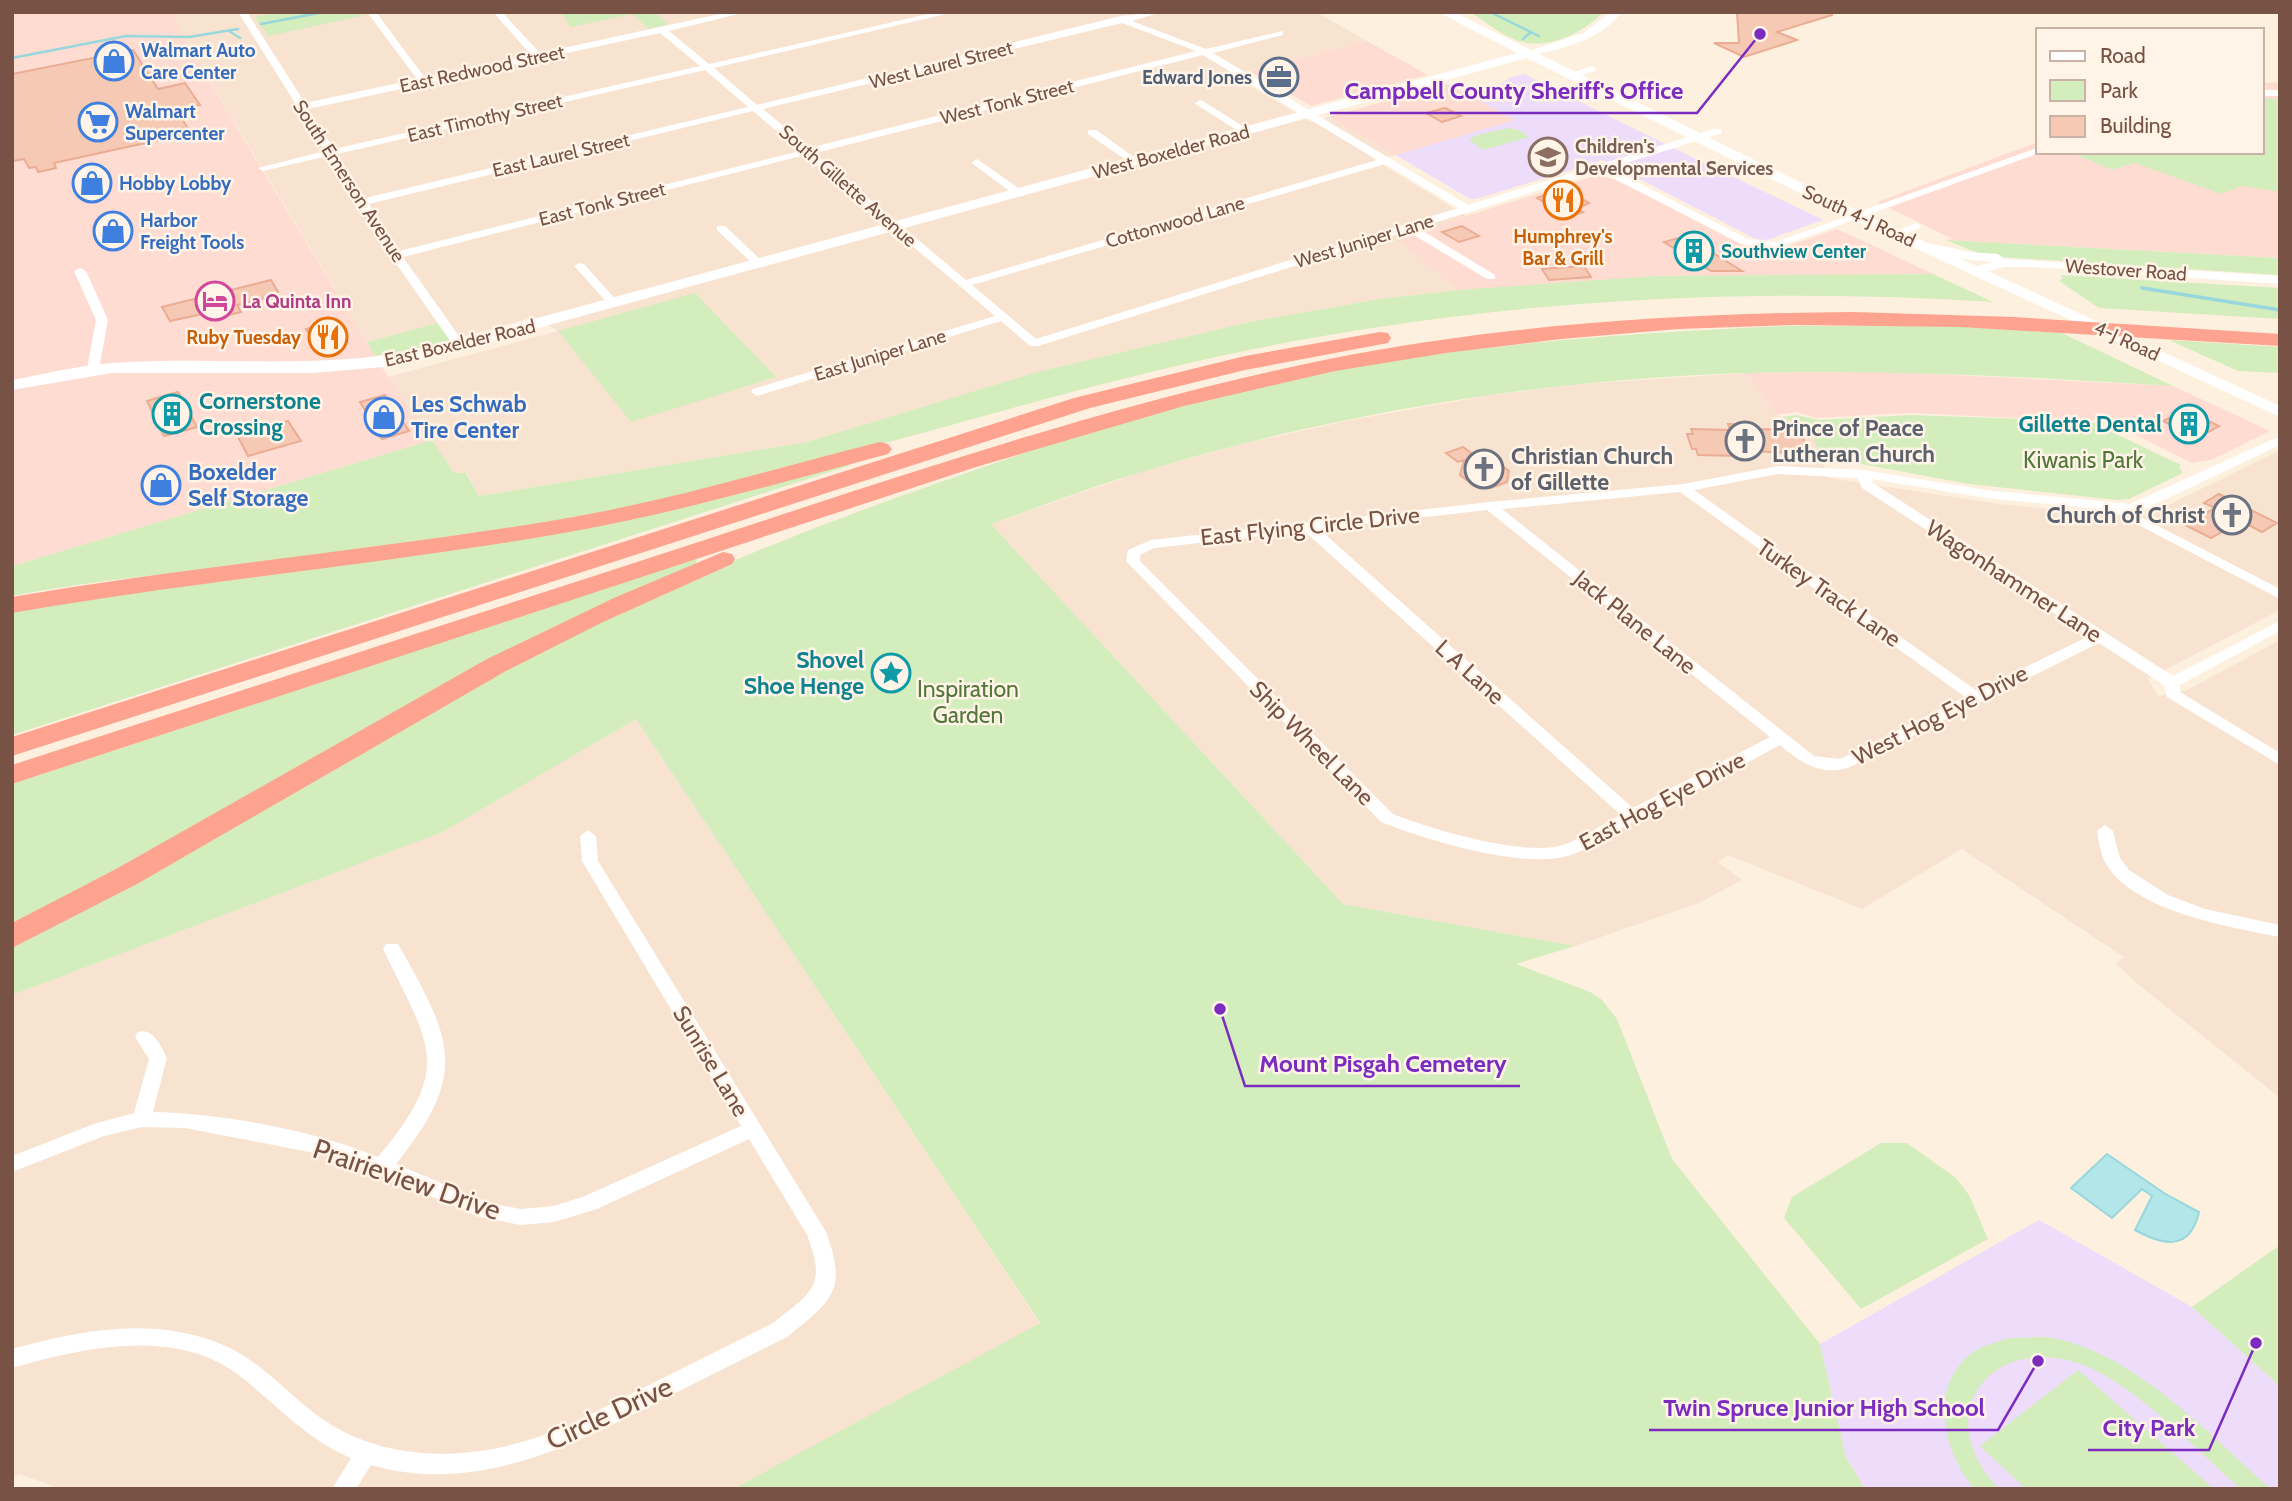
<svg xmlns="http://www.w3.org/2000/svg" width="2292" height="1501" font-family="Cabin,sans-serif">
<style>
.residential{fill:#f8e3d0}
.commercial{fill:#ffdcd2}
.education{fill:#eddcfa}
.green{fill:#d4edbd}
.water{fill:#b2e6e9;stroke:#98d7dc;stroke-width:2}
.lines{fill:none;stroke-linecap:round;stroke-linejoin:round}
.stream-far1{stroke:#98d7dc;stroke-width:2.5}
.stream{stroke:#98d7dc;stroke-width:3.5}
.building{fill:#f6c9b4;stroke:#eaad93;stroke-width:2}
.minor{fill:#fff;fill-rule:evenodd}
.tertiary{fill:#fff;fill-rule:evenodd}
.secondary{fill:#fff;fill-rule:evenodd}
.motorway{fill:#fea390;fill-rule:evenodd}
.labels{text-anchor:middle;dominant-baseline:central;stroke-width:5;stroke-linejoin:round;paint-order:stroke}
.far-shop-label{font-size:19px;font-weight:bold;fill:#366cbe;stroke:#fff4e7;text-anchor:start}
.far-street-label{font-size:19px;fill:#775245;stroke:#fff4e7}
.far-service-label{font-size:19px;font-weight:bold;fill:#4e5e75;stroke:#fff4e7;text-anchor:end}
.far-education-label{font-size:19px;font-weight:bold;fill:#785e54;stroke:#fff4e7;text-anchor:start}
.far-food-label{font-size:19px;font-weight:bold;fill:#c56008;stroke:#fff4e7}
.far-culture-label{font-size:19px;font-weight:bold;fill:#0d838f;stroke:#fff4e7;text-anchor:start}
.far-hotel-label{font-size:19px;font-weight:bold;fill:#b23c85;stroke:#fff4e7;text-anchor:start}
.culture-label{font-size:23px;font-weight:bold;fill:#0d838f;stroke:#fff4e7;text-anchor:end}
.shop-label{font-size:23px;font-weight:bold;fill:#366cbe;stroke:#fff4e7;text-anchor:start}
.worship-label{font-size:23px;font-weight:bold;fill:#5b616d;stroke:#fff4e7;text-anchor:start}
.park-label{font-size:23px;fill:#517839;stroke:#fff4e7}
.street-label{font-size:23px;fill:#775245;stroke:#fff4e7}
.near-street-label{font-size:28px;fill:#775245;stroke:#fff4e7}
.leader{fill:none;stroke:#7b2cbf;stroke-width:2.5}
.callout-dot{fill:#7b2cbf;stroke:#fff4e7;stroke-width:2.5}
.callout-label{font-size:24px;text-anchor:middle;font-weight:bold;fill:#7b2cbf;stroke:#fff4e7;stroke-width:5;stroke-linejoin:round;paint-order:stroke}
</style>
<rect width="100%" height="100%" fill="#fef0df"/>
<path class="residential" d="M173,12H1316L1367,41L1232,75L1311,122L1448,84L1396,155L1373,159L1467,216L1598,175L1615,180L1751,248L1780,249L1837,229L1933,274L1458,290L1380,299L1254,321L1037,372L807,442L479,496L467,473H454L388,377L558,331L534,317L451,340L438,323L367,342L189,47Z
M1746,373L1777,415L1811,429L1829,478L2000,504L2106,515H2148L2280,450V610L2148,679L2158,696L2187,690L2280,640V1098L2139,985L2116,964L2124,957L1962,849L1862,909L1728,855L1718,862L1742,880L1699,903L1575,946L1343,904L991,524L1144,471L1238,445L1346,421L1485,396L1582,384Z
M636,719L1040,1324L733,1489H62L19,1474L12,1477V995L443,832Z"/>
<path class="commercial" d="M12,12H173L189,47L264,173L388,377L432,440L12,566Z
M1367,41L1428,75L1311,106L1249,71Z
M2280,82V258L1946,240L1952,239L1877,202L2038,142V152H2262V83Z
M1448,84L1516,120L1396,155L1329,117Z
M1598,175L1615,180L1751,248L1780,249L1837,229L1933,274L1655,276L1458,290L1396,238Z
M1872,371L2173,386L2270,431L2211,460L2192,463L2102,418L2087,421L1908,413L1816,418L1796,412L1777,415L1746,373Z"/>
<path class="education" d="M1524,74L1657,140L1823,220L1767,240L1756,239L1603,160L1476,199H1470L1396,155L1515,120L1479,101L1509,78Z
M2039,1220L2192,1307L2272,1379L2280,1389V1489H1865L1846,1457L1820,1344Z"/>
<path class="green" d="M277,12H359L362,16L268,36L255,17Z
M560,12H654L669,24L649,29L632,14L571,27Z
M1470,12H1603C1585,32 1550,49 1523,42C1504,38 1486,22 1470,12Z
M2262,97L2280,100V192L2242,186L2221,194L2135,163L2112,170L2070,152H2262Z
M1508,128L1519,130L1529,137L1487,149H1482L1469,140L1474,136Z
M1946,240L2280,258V275L1985,256Z
M1933,274L1993,302C1746,286 1493,300 1249,350C1048,391 853,459 652,502C520,530 386,547 253,564C172,574 92,580 12,596V566L432,440L454,473H466L479,496L807,442L1037,372L1254,321L1380,299L1458,290L1655,276Z
M2061,275L2280,288V319L2099,308L2059,281L2063,278Z
M695,293L776,377L631,422L558,331Z
M438,323L451,340L433,346L375,356L367,342Z
M1783,326H1946L2062,333L2173,386C2014,376 1855,367 1696,375C1511,385 1323,417 1145,471C1093,486 1042,506 991,524L1343,904L1575,946L1516,964L1590,992L1601,999L1617,1019L1672,1159L1820,1344L1846,1457L1865,1489H733L1040,1323L636,719L443,832L12,995V948C117,888 223,828 328,768C419,716 510,664 605,618C712,567 821,524 932,485C1064,438 1198,395 1336,370C1484,343 1633,333 1783,326Z
M2169,340L2280,347V373L2238,371Z
M1797,415L1818,420L1910,415L2089,421L2181,465L2179,467L2183,473L2129,499L2116,500L1969,484L1861,464L1822,463L1811,429L1782,417Z
M866,457L848,466L12,735V611L137,590L418,555Z
M697,557L696,565L12,929V784Z
M1881,1143H1907L1956,1178L1969,1195L1988,1239L1861,1309L1784,1218L1792,1197Z
M2280,1245V1389L2272,1379L2192,1307Z
M2009,1338C2023,1338 2039,1336 2052,1338C2135,1353 2209,1435 2271,1489H2241C2198,1451 2137,1387 2086,1366C1992,1329 1927,1414 1999,1489H1974C1943,1450 1927,1387 1973,1352C1983,1345 1998,1342 2009,1338Z
M2078,1370L2214,1489H2026L1980,1446Z"/>
<path class="water" d="M2107,1154L2167,1195L2199,1212C2190,1251 2164,1246 2135,1230L2152,1196L2142,1189L2112,1218L2071,1188Z"/>
<g class="lines">
<path class="stream-far1" d="M1490,12L1539,36
M261,24L324,12
M229,31L240,38
M1523,39L1531,32
M12,58L126,36L189,37L238,29"/>
<path class="stream" d="M2142,288L2280,310"/>
</g>
<path class="building" d="M1737,12H1832V15L1777,32L1797,40L1744,57L1714,43H1739Z
M133,50L158,89L185,83L200,105L176,110L191,133L54,163L56,168L38,172L36,167L29,168L24,159L12,161V74Z
M1445,108L1461,116L1442,122L1426,113Z
M1563,188L1589,203L1577,209L1583,212L1568,217L1537,198Z
M1462,226L1479,236L1459,242L1442,232Z
M1686,236L1742,271H1711L1664,242Z
M1584,266L1591,277L1549,280L1542,269Z
M271,280L278,292L273,294L274,296L237,305L241,312L224,316L220,310L170,321L162,307Z
M332,322L346,343L319,350L306,329Z
M178,392L197,427L164,436L147,401Z
M385,395L409,431L382,439L360,402Z
M2185,410L2219,426L2197,438L2163,421Z
M288,421L301,441L248,456L237,435Z
M1728,424L1753,425L1754,429L1800,430L1809,454L1734,450L1737,456L1698,455L1696,449H1692L1687,434H1693L1691,429L1730,430Z
M1463,447L1481,460L1490,457L1509,471L1507,482L1491,488L1472,484L1460,475L1464,460L1458,462L1446,453Z
M2219,494L2277,523L2262,532L2241,521L2211,538L2185,525L2215,508L2204,503Z"/>
<g class="lines">
<path class="minor" d="M238,12H247L305,103L417,79L367,12H376L425,78L531,55L493,12H502L540,53L729,12H747L669,31L709,64L937,12H954L714,68L757,105L1121,16L1161,12L1132,21L1206,49L1283,31V35L1213,53L1468,205L1714,129H1722V133L1610,168L1748,239L1775,242L2034,149L2038,148V152H2042L1776,248L1741,244L1600,171L1418,228L1495,275V279H1487L1407,231L1038,346H1030L1001,321L757,396L751,392L753,389L995,316L805,155L403,257L466,346L460,350L456,349L390,255L328,156L263,171L258,168L325,151ZM1122,23L1196,51L809,148L763,109ZM660,33L700,66L334,149L308,109ZM1203,55L1377,160L966,280L815,153ZM705,70L748,107L365,198L337,154ZM753,111L800,151L399,251L369,204ZM1385,164L1458,208L1036,339L972,285Z
M1592,66L1597,69L1595,71L1568,79L1563,76Z
M2262,90H2280V96H2262Z
M1200,100L1203,101L1252,132L1243,134L1197,105L1195,103Z
M1088,130H1096L1141,162L1132,164L1088,134Z
M977,159L1024,192V196H1016L973,164L972,162Z
M1916,223L1921,226L1920,228L1896,237L1890,234Z
M717,226H725L764,263V267H756L717,230Z
M580,263L584,264L618,302V306H610L576,268L574,266Z
M80,268L86,271L108,320L99,369L93,373L87,369L96,320L74,271Z
M2280,436V445L2147,508L2131,512L2280,589V599L2110,510L1986,498L1872,479L1873,483L2173,676L2280,621V631L2180,685V692L2280,753V765L2167,697L2164,685L2099,643L1848,768C1819,776 1800,762 1780,745C1730,772 1679,800 1629,824C1609,834 1589,850 1568,856C1521,869 1426,840 1381,822L1126,561L1128,550L1151,540L1490,502L1683,484L1778,466L1864,470L1986,490L2130,504ZM1778,474L1858,478L1862,488L2089,636L1977,691L1694,490ZM1680,492L1965,697L1840,759L1814,756L1502,509ZM1487,510L1770,737L1633,808L1319,529ZM1304,531L1621,815C1602,824 1582,839 1563,845C1524,857 1430,829 1393,814L1140,561V555L1154,548Z
M2105,825L2113,831L2120,858L2129,870L2168,895L2205,909L2280,925V937C2230,927 2131,911 2105,862C2100,853 2099,841 2097,831Z
M588,830L596,836L598,861L826,1232C848,1290 832,1301 787,1337C745,1358 702,1380 659,1401C571,1447 473,1495 371,1465L356,1489H332L351,1458C306,1439 277,1405 240,1376C176,1326 82,1348 12,1368V1349C80,1330 153,1316 221,1344C258,1359 283,1389 314,1413C387,1469 486,1461 567,1426L773,1323C812,1292 827,1287 807,1235L749,1139L597,1209L554,1222L521,1225L480,1217L340,1158L185,1128L142,1127L104,1136L12,1172V1156L94,1124L134,1113L149,1059L135,1037L138,1032C153,1027 161,1046 167,1058L153,1112C221,1113 316,1131 378,1157C455,1066 429,1045 383,949L386,944H398C452,1039 470,1073 396,1164L489,1203L521,1209L554,1206L585,1196L741,1126L582,861L580,836Z"/>
<path class="tertiary" d="M1611,12H1622C1598,42 1562,48 1526,57L1520,54L1583,33Z
M1923,242L1970,252L1998,254L2004,259L2280,276V284L2033,267H2004L1974,275L1967,271L1969,268L1993,262L1970,260L1918,249V243Z"/>
<path class="secondary" d="M1438,12H1454L1862,213L2280,406V417L1852,219L1527,58L421,360L384,367L313,373H112L12,390V380C45,374 80,365 113,363C217,356 315,370 419,350L1517,53Z"/>
<path class="motorway" d="M1853,312L2014,317L2280,334V346L1960,327L1795,325L1678,329L1561,339L1446,353L1335,371L1184,406L976,467L12,784V765C234,693 455,621 677,549C892,479 1107,404 1329,359C1501,325 1678,313 1853,312Z
M1380,332L1388,333L1391,338L1388,343L1245,370L1090,408L12,756V737L1074,398L1245,356Z
M880,442L888,444L892,449L888,454C779,483 670,515 558,534C377,565 193,581 12,613V597C193,566 376,550 556,520C666,502 772,469 880,442Z
M723,552L732,554L735,559L732,564L601,623L506,671L137,884L12,948V923L116,869L487,659L616,597Z"/>
</g>
<defs>
<symbol id="shop-ring" viewBox="-11 -11 22 22"><circle r="9.5" fill="#fff4e7" stroke="#3f7fe0" stroke-width="1.5"/><path d="M-5-2.5h2.3a2.7 3.5 0 0 1 5.4 0H5L5.5 6h-11ZM-1.5-2.5h3a1.5 2.3 0 0 0-3 0Z" fill="#3f7fe0"/></symbol>
<symbol id="office-ring" viewBox="-11 -11 22 22"><circle r="9.5" fill="#fff4e7" stroke="#5c6f8a" stroke-width="1.5"/><path d="M-6-3h4V-5.5h4V-3h4V5H-6ZM-1-4.5V-3h2v-1.5ZM-6 0V1H6V0Z" fill="#5c6f8a"/></symbol>
<symbol id="supermarket-ring" viewBox="-11 -11 22 22"><circle r="9.5" fill="#fff4e7" stroke="#3f7fe0" stroke-width="1.5"/><path d="M-6-5.5h2.5l.6 2H6L4.5 2H-2.5L-4.4-4H-6ZM-1.5 3.2a1.3 1.3 0 1 0 .1 0ZM3 3.2a1.3 1.3 0 1 0 .1 0Z" fill="#3f7fe0"/></symbol>
<symbol id="school-ring" viewBox="-11 -11 22 22"><circle r="9.5" fill="#fff4e7" stroke="#8d6e63" stroke-width="1.5"/><path d="M0-5L7-2L0 1L-7-2ZM-4 1L0 2.5L4 1V4Q0 6-4 4Z" fill="#8d6e63"/></symbol>
<symbol id="restaurant-ring" viewBox="-11 -11 22 22"><circle r="9.5" fill="#fff4e7" stroke="#e8710a" stroke-width="1.5"/><path d="M-5-6h1v4h1v-4h1v4h1v-4h1v5L-1.5 .5V6h-2V.5L-5-1ZM5-6V6H3V1.5H1.5Q1.5-4 5-6Z" fill="#e8710a"/></symbol>
<symbol id="building-ring" viewBox="-11 -11 22 22"><circle r="9.5" fill="#fff4e7" stroke="#0f9aa8" stroke-width="1.5"/><path d="M-4-6H4V6H1V3H-1V6H-4ZM-2.5-4.3h1.7v1.8h-1.7ZM.8-4.3h1.7v1.8H.8ZM-2.5-1h1.7V.8h-1.7ZM.8-1h1.7V.8H.8Z" fill="#0f9aa8"/></symbol>
<symbol id="hotel-ring" viewBox="-11 -11 22 22"><circle r="9.5" fill="#fff4e7" stroke="#d1479c" stroke-width="1.5"/><path d="M-6-4.5h1.5V1H6V5H4.5V3h-9V5H-6ZM-4 0a1.8 1.8 0 1 1 3.6 0ZM.5 0V-2.5h3Q6-2.5 6 0Z" fill="#d1479c"/></symbol>
<symbol id="church-ring" viewBox="-11 -11 22 22"><circle r="9.5" fill="#fff4e7" stroke="#6b7280" stroke-width="1.5"/><path d="M-1.2-6h2.4v3.5h3.3v2.4h-3.3V6h-2.4V-.1h-3.3v-2.4h3.3Z" fill="#6b7280"/></symbol>
<symbol id="sight-ring" viewBox="-11 -11 22 22"><circle r="9.5" fill="#fff4e7" stroke="#0f9aa8" stroke-width="1.5"/><path d="M0-6L1.8-2.2L6-1.7L2.9 1.2L3.7 5.4L0 3.3L-3.7 5.4L-2.9 1.2L-6-1.7L-1.8-2.2Z" fill="#0f9aa8"/></symbol>
</defs>
<g fill-rule="evenodd">
<use href="#shop-ring" x="92" y="39" width="44" height="44"/>
<use href="#office-ring" x="1257" y="55" width="44" height="44"/>
<use href="#supermarket-ring" x="76" y="100" width="44" height="44"/>
<use href="#school-ring" x="1526" y="135" width="44" height="44"/>
<use href="#shop-ring" x="70" y="161" width="44" height="44"/>
<use href="#restaurant-ring" x="1541" y="178" width="44" height="44"/>
<use href="#shop-ring" x="91" y="209" width="44" height="44"/>
<use href="#building-ring" x="1672" y="229" width="44" height="44"/>
<use href="#hotel-ring" x="193" y="279" width="44" height="44"/>
<use href="#restaurant-ring" x="306" y="315" width="44" height="44"/>
<use href="#building-ring" x="150" y="392" width="44" height="44"/>
<use href="#shop-ring" x="362" y="395" width="44" height="44"/>
<use href="#building-ring" x="2167" y="402" width="44" height="44"/>
<use href="#church-ring" x="1723" y="419" width="44" height="44"/>
<use href="#church-ring" x="1462" y="447" width="44" height="44"/>
<use href="#shop-ring" x="139" y="463" width="44" height="44"/>
<use href="#church-ring" x="2210" y="493" width="44" height="44"/>
<use href="#sight-ring" x="869" y="651" width="44" height="44"/>
</g>
<g class="labels">
<g class="far-shop-label">
<text x="141" y="50">Walmart Auto<tspan x="141" dy="22">Care Center</tspan></text>
<text x="125" y="111">Walmart<tspan x="125" dy="22">Supercenter</tspan></text>
<text x="119" y="183">Hobby Lobby</text>
<text x="140" y="220">Harbor<tspan x="140" dy="22">Freight Tools</tspan></text>
</g>
<g class="far-street-label">
<text transform="translate(941 65) rotate(-14)">West Laurel Street</text>
<text transform="translate(482 69) rotate(-12)">East Redwood Street</text>
<text transform="translate(1007 102) rotate(-14)">West Tonk Street</text>
<text transform="translate(485 118) rotate(-13)">East Timothy Street</text>
<text transform="translate(1171 152) rotate(-15)">West Boxelder Road</text>
<text transform="translate(561 155) rotate(-13)">East Laurel Street</text>
<text transform="translate(349 181) rotate(57)">South Emerson Avenue</text>
<text transform="translate(848 186) rotate(41)">South Gillette Avenue</text>
<text transform="translate(602 204) rotate(-14)">East Tonk Street</text>
<text transform="translate(1859 216) rotate(25)">South 4-J Road</text>
<text transform="translate(1175 222) rotate(-16)">Cottonwood Lane</text>
<text transform="translate(1364 241) rotate(-17)">West Juniper Lane</text>
<text transform="translate(2126 270) rotate(4)">Westover Road</text>
<text transform="translate(2127 341) rotate(25)">4-J Road</text>
<text transform="translate(460 343) rotate(-13)">East Boxelder Road</text>
<text transform="translate(880 355) rotate(-17)">East Juniper Lane</text>
</g>
<g class="far-service-label">
<text x="1252" y="77">Edward Jones</text>
</g>
<g class="far-education-label">
<text x="1575" y="146">Children's<tspan x="1575" dy="22">Developmental Services</tspan></text>
</g>
<g class="far-food-label">
<text x="1563" y="236">Humphrey's<tspan x="1563" dy="22">Bar &amp; Grill</tspan></text>
<text x="301" y="337" text-anchor="end">Ruby Tuesday</text>
</g>
<g class="far-culture-label">
<text x="1721" y="251">Southview Center</text>
</g>
<g class="far-hotel-label">
<text x="242" y="301">La Quinta Inn</text>
</g>
<g class="culture-label">
<text x="199" y="401" text-anchor="start">Cornerstone<tspan x="199" dy="26">Crossing</tspan></text>
<text x="2162" y="424">Gillette Dental</text>
<text x="864" y="660">Shovel<tspan x="864" dy="26">Shoe Henge</tspan></text>
</g>
<g class="shop-label">
<text x="411" y="404">Les Schwab<tspan x="411" dy="26">Tire Center</tspan></text>
<text x="188" y="472">Boxelder<tspan x="188" dy="26">Self Storage</tspan></text>
</g>
<g class="worship-label">
<text x="1772" y="428">Prince of Peace<tspan x="1772" dy="26">Lutheran Church</tspan></text>
<text x="1511" y="456">Christian Church<tspan x="1511" dy="26">of Gillette</tspan></text>
<text x="2205" y="515" text-anchor="end">Church of Christ</text>
</g>
<g class="park-label">
<text x="2083" y="460">Kiwanis Park</text>
<text x="968" y="689">Inspiration<tspan x="968" dy="26">Garden</tspan></text>
</g>
<g class="street-label">
<text transform="translate(1310 526) rotate(-6)">East Flying Circle Drive</text>
<text transform="translate(2014 581) rotate(33)">Wagonhammer Lane</text>
<text transform="translate(1829 593) rotate(35)">Turkey Track Lane</text>
<text transform="translate(1635 622) rotate(39)">Jack Plane Lane</text>
<text transform="translate(1470 672) rotate(42)">L A Lane</text>
<text transform="translate(1940 715) rotate(-27)">West Hog Eye Drive</text>
<text transform="translate(1312 743) rotate(45)">Ship Wheel Lane</text>
<text transform="translate(1662 801) rotate(-28)">East Hog Eye Drive</text>
<text transform="translate(711 1061) rotate(59)">Sunrise Lane</text>
</g>
<g class="near-street-label">
<text transform="translate(407 1179) rotate(19)">Prairieview Drive</text>
<text transform="translate(609 1413) rotate(-25)">Circle Drive</text>
</g>
</g>
<path class="leader" d="M1760 34L1697 113H1330M1220 1009L1245 1086H1520M2038 1361L1998 1430H1649M2256 1343L2209 1450H2088"/>
<g class="callout-dot">
<circle cx="1760" cy="34" r="7"/>
<circle cx="1220" cy="1009" r="7"/>
<circle cx="2038" cy="1361" r="7"/>
<circle cx="2256" cy="1343" r="7"/>
</g>
<g class="callout-label">
<text x="1514" y="99">Campbell County Sheriff's Office</text>
<text x="1383" y="1072">Mount Pisgah Cemetery</text>
<text x="1824" y="1416">Twin Spruce Junior High School</text>
<text x="2149" y="1436">City Park</text>
</g>
<rect width="2292" height="1501" fill="none" stroke="#775245" stroke-width="28"/>
<rect x="2036" y="28" width="228" height="126" fill="#fff4e7" stroke="#c9b3a6" stroke-width="2"/>
<rect x="2050" y="51" width="35" height="10" fill="#ffffff" stroke="#c9b3a6" stroke-width="2"/>
<text x="2100" y="63" font-size="21" fill="#775245">Road</text>
<rect x="2050" y="80" width="35" height="21" fill="#d4edbd" stroke="#c9b3a6" stroke-width="2"/>
<text x="2100" y="98" font-size="21" fill="#775245">Park</text>
<rect x="2050" y="116" width="35" height="21" fill="#f6c9b4" stroke="#c9b3a6" stroke-width="2"/>
<text x="2100" y="133" font-size="21" fill="#775245">Building</text>
</svg>
